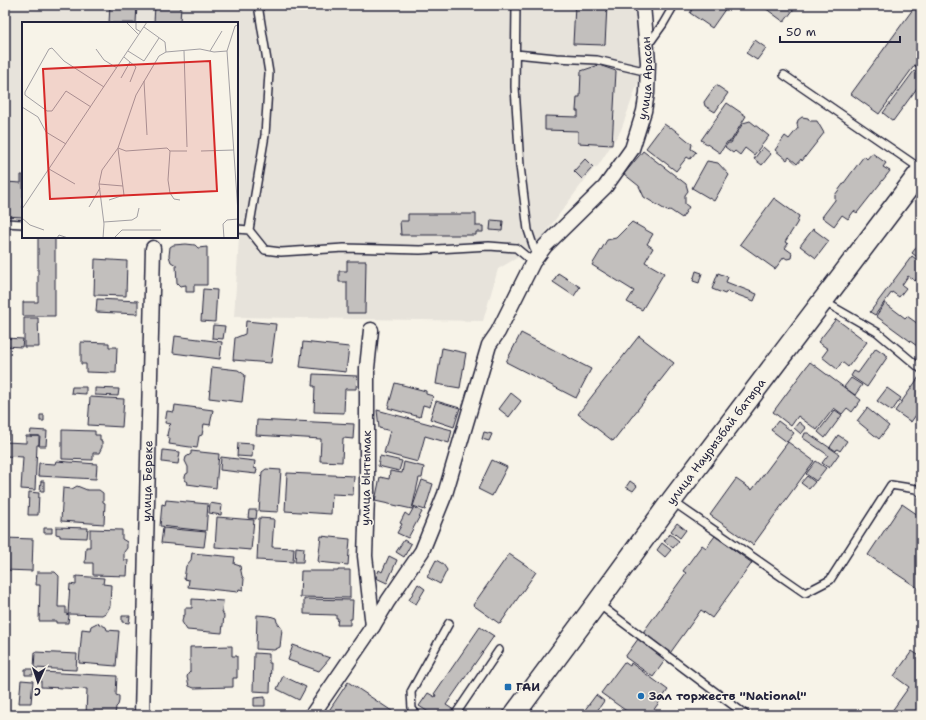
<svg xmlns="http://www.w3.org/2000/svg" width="926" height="720" font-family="'Shantell Sans',sans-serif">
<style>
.built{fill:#e7e3db}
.building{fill:#c2bfbd;stroke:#22223b}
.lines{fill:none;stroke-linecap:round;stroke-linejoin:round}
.service-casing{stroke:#22223b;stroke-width:10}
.minor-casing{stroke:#22223b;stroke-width:17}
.secondary-casing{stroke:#22223b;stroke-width:23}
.service{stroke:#f7f3e8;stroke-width:7}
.minor{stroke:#f7f3e8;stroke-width:14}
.secondary{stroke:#f7f3e8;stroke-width:20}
.poi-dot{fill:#1f6fb2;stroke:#f7f3e8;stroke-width:1.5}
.labels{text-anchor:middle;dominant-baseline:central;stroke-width:3;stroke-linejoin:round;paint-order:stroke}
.street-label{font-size:12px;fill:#22223b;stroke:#f7f3e8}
.poi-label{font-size:12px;font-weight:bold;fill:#22223b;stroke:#f7f3e8;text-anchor:start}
.inset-road{fill:none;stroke:#a29fa3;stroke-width:1}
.view{fill:#d62828;fill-opacity:0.15;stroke:#d62828;stroke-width:2}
.inset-edge{fill:none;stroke:#22223b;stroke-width:2}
</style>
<rect width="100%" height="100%" fill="#f7f3e8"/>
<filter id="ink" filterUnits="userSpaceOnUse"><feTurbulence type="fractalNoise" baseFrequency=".025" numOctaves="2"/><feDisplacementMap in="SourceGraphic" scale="8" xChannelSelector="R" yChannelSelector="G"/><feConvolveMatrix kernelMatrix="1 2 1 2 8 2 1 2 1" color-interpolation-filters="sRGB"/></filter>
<g filter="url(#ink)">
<path class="built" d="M5,5H640L645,63L621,130L598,166L593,169L534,248L498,269L483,321L234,317L239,238L209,237H237V23H23V230L5,229Z"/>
<path class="building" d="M110,5H137L136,23H109Z
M155,5H181L180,23H154Z
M575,5H607L605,45L573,44Z
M695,5H728L712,28L690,13Z
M761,5H797L784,22Z
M916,5H921V51L918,55L920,58L879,114L851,94Z
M755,40L766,48L757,60L746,53Z
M921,52V70L915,66L921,58L919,54Z
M599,65L616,71L612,145L578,143V131L545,130V116L578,117V111H576L577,97H580L581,71Z
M914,71L919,74L920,84L893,121L883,113Z
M716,85L728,93L715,112L705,106L704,102Z
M727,103L746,116L731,141L727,142L720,153L701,140Z
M5,112H6V126H5Z
M802,117L808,118L810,121H817L824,133L802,161L801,159L797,164L789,157L787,160L775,150L785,136L789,139L798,128L797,124L798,120Z
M750,121L769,136L754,155L745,148L740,155L735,151L733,153L725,147L728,143H731L743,123Z
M664,124L670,128L671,127L692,144L691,149L696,152L690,159L687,157L676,171L646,148Z
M763,147L771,154L762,165L754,159Z
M643,151L686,184L688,191L685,195V204L689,207L682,218L670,210L667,211L644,197L639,186L624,174Z
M872,153L886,163L883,167L890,171L857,213L854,211L848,219L842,215L834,226L822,217L835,200V195L864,156L867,159Z
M585,159L593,167L582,179L574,171Z
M707,161L718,163L729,175L714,201L692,188Z
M21,175H23V217L5,216V182L21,183Z
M774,198L799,216L797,223L785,242L788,244L785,248L792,253L791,258L787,259L784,257L775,269L740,244Z
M408,214H476V226H483V232H476V235H401L400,221H408Z
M491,220L503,221L502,231L490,230Z
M632,222L653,234L647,244L653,248L645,262L664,273L642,310L627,302L634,291L592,265L607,240L616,238Z
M813,229L829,241L816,258L800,246Z
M38,237H55V316H23V302H38Z
M921,241V260L912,253Z
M186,244L195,245L198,248L207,247V285H194V292H186V285L180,286L177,283L176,265L171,262L169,256L170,247L173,245Z
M912,256L921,263V274L915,281L908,276L902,285L906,288L899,297L892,292L875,315L870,312Z
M95,259L127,261L126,296L94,295Z
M347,261H366L365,313H347V282H339V271H347Z
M696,271L702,273L699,283L693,281Z
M558,273L580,287L574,296L553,282Z
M718,273L728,277L726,282L757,294L754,301L727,291L725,294L712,289Z
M203,289L217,290L215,322L201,321Z
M97,299L138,301V314L96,312Z
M885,303L905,318L907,316L921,326V349L876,316Z
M24,318H38L39,347H24Z
M836,319L867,342L848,367L842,362L837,369L822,357L828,349L818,342Z
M246,321L276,324L271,363L233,360L235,338L245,334Z
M213,325L225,326L223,339L212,338Z
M521,333L591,369L576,398L506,362Z
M175,336L222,342L220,359L173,353Z
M639,336L674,363L613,441L578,414Z
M5,338L23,339L22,347L5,346Z
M81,342L109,343V347H117L116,373L86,372V364H81Z
M303,342L349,347L346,372L300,367Z
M442,348L466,353L460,388L436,384Z
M876,348L888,356L867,387L851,376L854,371L858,373Z
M810,362L861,400L852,412L847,408L842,414L834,408L817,430L798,416L791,426L773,412Z
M212,367L238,370L245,375L242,402L209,398Z
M313,374L357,376L356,389H345L344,413L314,412L315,386H312Z
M919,377L921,379V408L911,422L895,411Z
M851,378L862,385L855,395L844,387Z
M395,383L426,391V394L433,396L430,407L423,405L420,417L388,408Z
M72,387H86V394L71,393Z
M95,388L119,389L118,396L95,395Z
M887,388L901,398L892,411L877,401Z
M511,393L521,401L509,417L499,409Z
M90,397L124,399L122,427L88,425Z
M436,401L460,408L454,427L430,419Z
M175,405L213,410L210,425L204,424L202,435L199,436L197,448L169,444L170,439L167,435L169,426L171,424L165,423L167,411L174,412Z
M867,408L889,426L879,439L857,421Z
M377,410L452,430L449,443L425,436L418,462L384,453L389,434L391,431L379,428Z
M835,410L842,415L825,438L818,432Z
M40,415H44V421H40Z
M5,417H9L8,440H5Z
M257,420L295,422V421L354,424L353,439L343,438L342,462L320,461L321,439L256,435Z
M778,421L794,433L787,442L771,430Z
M799,422L806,428L801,434L794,428Z
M31,430L47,431L46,446H39L40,436H30Z
M62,430L95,431V435H100V441H102V447L99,453H93V460L62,459Z
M484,432L492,434L489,441L482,439Z
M805,433H808L839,454L829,468L822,463L828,455L803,438Z
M838,435L847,441L840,451L837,449L836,451L830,447Z
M26,436H39V445H37L35,490L21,489L23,457L5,456V442L26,443Z
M788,442L814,461L753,545L710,515L736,479L752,490Z
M238,443L253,444L252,457L237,456Z
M163,450L180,452L178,464L162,462Z
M191,451L219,454L216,488L187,484L188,482L185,480V477L186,474L188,473V467L185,461L186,457L191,454Z
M380,456L402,461L399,471L378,466Z
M221,457L255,461L254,468L257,469L256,474L220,470Z
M492,460L507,467L492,496L478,489Z
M56,461L97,464L96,479L38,476L39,463L55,464Z
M816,461L826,468L816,481L806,474Z
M404,462L424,467L422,478H419L412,509L375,501L380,477L389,479L390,471L402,473Z
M266,469L281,470L278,512L259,511L262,472Z
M287,473L354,476L353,495L332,494L331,514L285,511Z
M807,476L815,482L809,489L801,483Z
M422,480L433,484L425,510L413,506Z
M41,481H44V491H40Z
M630,481L637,486L633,491L626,487Z
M77,486L87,490H99L103,493V502L105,503L104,524L61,521L63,488L72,489Z
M29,492L39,493L38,515H28Z
M166,500L208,504L206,531L160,526L162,504L165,505Z
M210,503L222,505L221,515L209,513Z
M902,504L921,517V590L868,555Z
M414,507L422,512L408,538L397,533L402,524L400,523L405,513L409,516Z
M249,510H257L256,519L248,518Z
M217,517L254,520L251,550L215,547Z
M259,518L274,519L272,547L294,548L293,562L257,560Z
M677,523L686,530L680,538L671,531Z
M56,527L88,528L87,538L60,537V535L56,534Z
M44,528H52V533H44Z
M163,528L206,532L204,547L161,543Z
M90,529L122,530V539L127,542V548L124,552V560H128L127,576L93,575V563H85L86,547H90Z
M670,534L679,541L673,548L664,541Z
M321,536L350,539L348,565L318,562Z
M715,536L752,563L712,618L701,610L653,677L625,657L686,573L683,571L702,545L706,548Z
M5,538L33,539L32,571L5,570Z
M404,540L411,544L404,557L396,552Z
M662,543L671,550L665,557L657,550Z
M296,547L304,548L303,562H295Z
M192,553L235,557L234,564L240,566L242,576L244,579L243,590L239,589L238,592L188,587L189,580L184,579L186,566L191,560Z
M509,554L536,572L500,624L473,605Z
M389,556L397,560L387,583L376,578L379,570L382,572Z
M436,560L443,564L447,570L440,584L427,577Z
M338,570H350V598L300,597L301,571H338Z
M37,572H55L59,576L58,607H66V614L69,615L68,623H56V621H39L40,585H36Z
M76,576L104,578L103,584L111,585L110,606L107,612L102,615L68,614L70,584L76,585Z
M418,584L425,589L416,604L409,600Z
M192,599L223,601L222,611L224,616L222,633L187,630L182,622L183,616L185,615V608H192Z
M304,599L353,600L352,619H350V625H337L338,618H336V615L304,614Z
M257,615L270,616L276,618L277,622L282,629L280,647L274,650L256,649Z
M122,616H130L129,623L122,622Z
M97,623L106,627L107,630L119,631L116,666L79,663L82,629L90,630L91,626Z
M480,627L494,636L446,705L454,710L451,715H433L419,706L428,693L435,697L436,695L434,694Z
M293,645L330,658L319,671L288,660Z
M232,646V656H237V678H233V687L194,688L189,686L187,677L188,674L190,672V647Z
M912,651L921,657V715H889L909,687L894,676Z
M35,652L77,654L76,670L34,668Z
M254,653L269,654V663H271L270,692L253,691Z
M624,662L630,666L631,663L668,690L650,715H632L601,693Z
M25,669H33V675H25Z
M41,672L117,676L116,695L119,696V701L118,705L116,707L115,715H86L87,689L41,687Z
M283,676L306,687L299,700L277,689Z
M21,680L33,681L31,703H19Z
M348,682L398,715H326Z
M596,695L604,701L594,715H581Z
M265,697V706H254V698Z"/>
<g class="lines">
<defs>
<path id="service" d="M516,5L515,87L520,166L528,230L537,257
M648,45L663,24L674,5
M516,54L556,58L597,60L648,72
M784,75L921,169
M5,223L23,224
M237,229L249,230L265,250L281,252L344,248L420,250L489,246L516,248L533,262
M249,230L265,135L269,73L258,5
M823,301L877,332L921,369
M672,501L805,593L830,580L891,485L916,489L921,493
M597,603L746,715
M521,709L533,715
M417,715L412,709L411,692L449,623
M455,715L499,650"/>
<g id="minor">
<path d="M371,330L367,368V496L365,556L373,626"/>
<path id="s1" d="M142,715L153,248"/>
<path id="s2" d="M312,715L373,626L388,601L422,551L445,494L489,345L498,332L533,262L545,246L605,187L632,149L644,111L647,93L648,62L643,5"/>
</g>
<g id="secondary">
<path id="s3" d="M514,715L597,603L672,500L921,171"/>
</g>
</defs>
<use href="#service" class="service-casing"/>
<use href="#minor" class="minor-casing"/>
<use href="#secondary" class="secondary-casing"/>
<use href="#service" class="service"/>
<use href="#minor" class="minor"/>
<use href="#secondary" class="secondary"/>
</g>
</g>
<g class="poi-dot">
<rect x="504" y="683" width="8" height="8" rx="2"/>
<circle cx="641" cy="696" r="4"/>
</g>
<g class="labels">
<g class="street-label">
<text stroke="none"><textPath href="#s2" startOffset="732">улица Арасан</textPath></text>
<text stroke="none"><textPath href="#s3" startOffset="340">улица Наурызбай батыра</textPath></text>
<text transform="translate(366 478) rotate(-89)">улица Ынтымак</text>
<text stroke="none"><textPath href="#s1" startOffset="234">улица Береке</textPath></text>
</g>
<g class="poi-label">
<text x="516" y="687">ГАИ</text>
<text x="649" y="696">Зал торжеств "National"</text>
</g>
</g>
<g transform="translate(22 22)">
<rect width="216" height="216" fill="#f7f3e8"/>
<path class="inset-road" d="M104,0L117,13M114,0V7L119,10M216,3L213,4L205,29L216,191M122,5L143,20L144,30M74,27L82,38L95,46M106,29L122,39L137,16M162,29L165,125M188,29L200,9M102,35L114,45L108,60M99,56L108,40M122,59L125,113M0,85L16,95L24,110L44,122M69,85L44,69L30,89H25L3,73V70L27,27L30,26L42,39L82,65M96,126L104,129L145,126L148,129H165M148,129L146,158L148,171L152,177L158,178M179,129L212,128M27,147L53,162M77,162L101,164M87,178L102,173L96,127M67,185L78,166M0,187L125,0M0,196L8,203L22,208M82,200L110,198L115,195L117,186M35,216L37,213L46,216M81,216L82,202L77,162L80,148L96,126L114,73L137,34L144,30L178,27L192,30L205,29M92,216L100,208H139M202,216L201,202L205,198L216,197"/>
<path class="view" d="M188,39L195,169L28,177L21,47Z"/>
<rect width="216" height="216" class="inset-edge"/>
</g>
<rect width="926" height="720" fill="none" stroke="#f7f3e8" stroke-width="20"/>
<rect x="10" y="10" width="906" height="700" fill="none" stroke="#22223b" stroke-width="1.5" filter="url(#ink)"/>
<g transform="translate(38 682) rotate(183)" stroke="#f7f3e8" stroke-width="3" paint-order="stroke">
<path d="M0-3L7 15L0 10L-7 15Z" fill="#22223b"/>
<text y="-6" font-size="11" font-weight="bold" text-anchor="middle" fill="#22223b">С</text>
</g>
<path d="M780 36v6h120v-6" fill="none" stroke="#22223b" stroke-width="2"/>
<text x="786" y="36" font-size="12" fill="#22223b" stroke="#f7f3e8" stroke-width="3" paint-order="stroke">50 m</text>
</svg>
